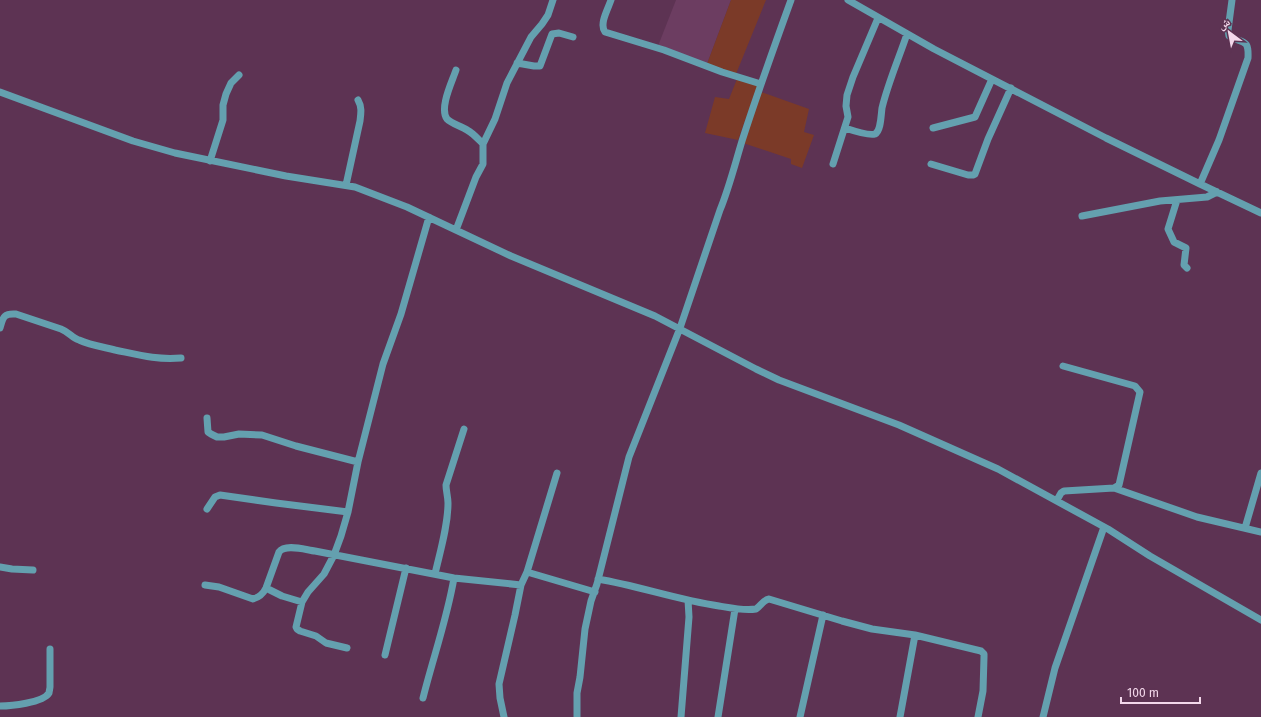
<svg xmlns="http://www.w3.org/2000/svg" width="1261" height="717" font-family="'Fira Sans','Noto Naskh Arabic',sans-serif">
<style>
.built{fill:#6c3d61}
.green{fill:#7b3a28}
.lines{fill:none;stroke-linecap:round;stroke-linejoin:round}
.minor{stroke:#64a0af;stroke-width:7}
</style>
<rect width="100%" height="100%" fill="#5d3353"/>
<path class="built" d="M676,0H731L707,64L658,46Z"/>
<path class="green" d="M731,0H766L736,74L707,64Z
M737,79L758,85L738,140L705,133L715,97L729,99Z
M761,92L809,109L804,132L814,135L802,168L791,164V159L743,143Z"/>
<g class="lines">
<path class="minor" d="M611,0C608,9 599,24 605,32L664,50L722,72L761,84
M848,0L934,49L1106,138L1200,184L1261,213
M517,63L534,66H540L552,34L559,33L573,37
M456,70C452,82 439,108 447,119C452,124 461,126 467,130C473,133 478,139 483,144
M0,92L133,141L175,153L286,176L355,187L407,207L511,256L655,316L756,369L779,380L899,425L998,469L1108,529L1150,556L1261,620
M845,128C851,130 869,136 875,134C881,131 881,115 882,108C888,83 899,58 907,34
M933,128L975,117L992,79
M210,161L223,120V105L226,94L231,83L239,75
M833,164L848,117L846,106L847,95L853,77L878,18
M931,164L968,175H973L975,174L988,139L1011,88
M1200,184L1219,140L1248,58C1249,38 1243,44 1229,36L1228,30L1232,0
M346,185L360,121C361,113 362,107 358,100
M1177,200L1168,229L1174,242L1186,248L1184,265L1187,268
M1082,216L1160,201L1207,197L1217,192
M456,230L476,177L483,164V144L495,119L507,83L531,37L542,24L548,15L553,0
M0,328C3,318 3,313 16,314L61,329C69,332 72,338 79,340C90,345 103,347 115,350C139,355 156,360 181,358
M1063,366L1135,386L1140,392L1119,485L1114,488
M207,418L208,432L211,434L217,437H224L239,434L262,435L296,446L358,462
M1057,500L1061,493L1064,491L1114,488L1197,517L1261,532
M207,509L215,497L220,495L276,503L348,512
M1245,528L1261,473
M0,567L12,569L33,570
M527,572L557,473
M435,574C440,552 448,526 448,503C448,497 446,491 446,485L464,429
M598,579C639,586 678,600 719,606C731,608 744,611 756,609C761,606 763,600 769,599L842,621L872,629L915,635L981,651L984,654V657L983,691L978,717
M205,585L219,587L253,599C260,597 263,594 266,588L279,552C285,543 306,550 315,551L454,578L521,585L527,572L595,592
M266,588L282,596L302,602L308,592L324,574L334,555L341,536L348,512L358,462L383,364L401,314L429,217
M302,602L296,627L297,629L300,631L316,636L326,643L347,648
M385,655L406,568
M423,698C433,658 447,619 454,578
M0,706C10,706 43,703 49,693C49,692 50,688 50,687V649
M504,717L500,698L499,684L515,615L521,585
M577,717V693L580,677L585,629L591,601L597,584L629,457L680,328L720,210C729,188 735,164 742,141C757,94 774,47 791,0
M681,717L689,617L688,600
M718,717L735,609
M800,717L823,615
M900,717L915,635
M1043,717L1055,668L1104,527"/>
</g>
<g transform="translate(1229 32) rotate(328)" stroke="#5d3353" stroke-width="3" paint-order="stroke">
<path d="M0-3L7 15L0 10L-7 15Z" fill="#f3d8eb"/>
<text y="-6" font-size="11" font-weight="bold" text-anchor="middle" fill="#f3d8eb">ش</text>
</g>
<path d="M1121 697v6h79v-6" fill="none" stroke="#f3d8eb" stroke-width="2"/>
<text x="1127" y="697" font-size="12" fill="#f3d8eb" stroke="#5d3353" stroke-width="3" paint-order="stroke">100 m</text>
</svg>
